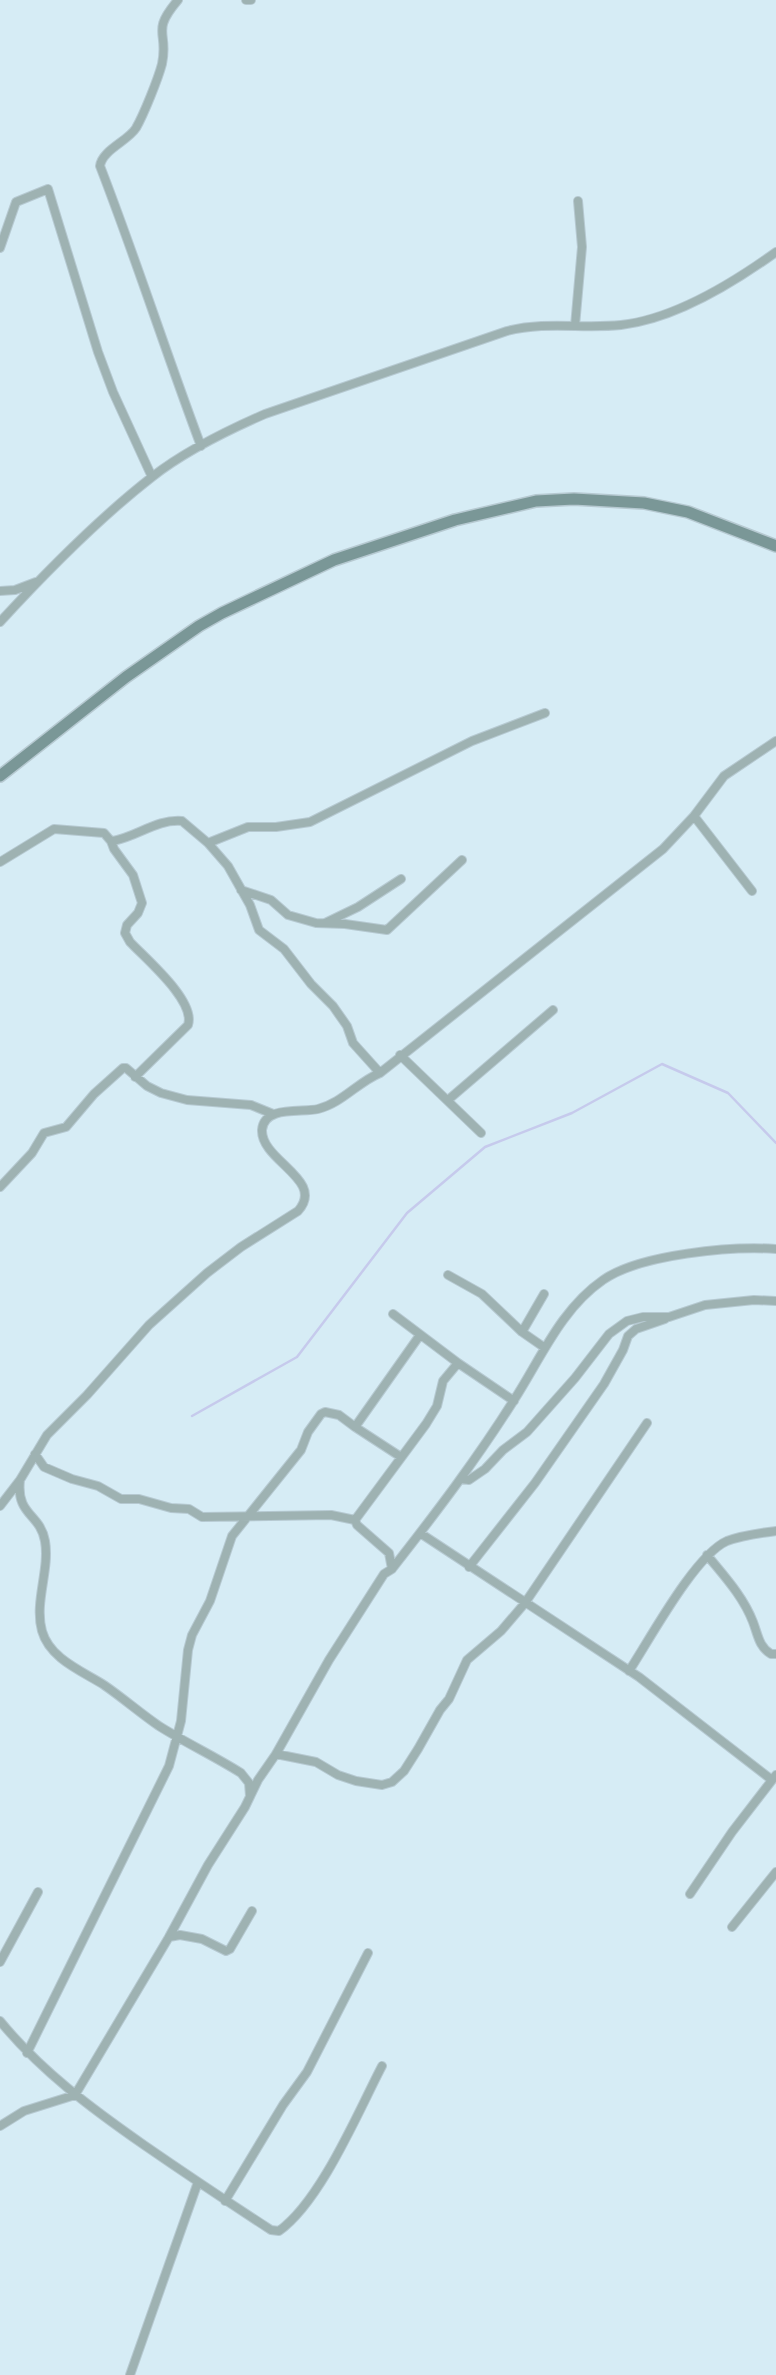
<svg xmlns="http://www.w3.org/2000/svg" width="776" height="2375" font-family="Poppins,sans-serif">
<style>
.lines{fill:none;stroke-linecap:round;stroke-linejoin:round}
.stream{stroke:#c6caec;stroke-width:2.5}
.street-casing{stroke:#b6c9d1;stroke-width:10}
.secondary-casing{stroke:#b6c9d1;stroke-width:14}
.street{stroke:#9eb2b2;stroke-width:8}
.secondary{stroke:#7a9797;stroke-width:11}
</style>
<rect width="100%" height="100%" fill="#d6ecf5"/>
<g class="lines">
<path class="stream" d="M192,1416L297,1357L407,1213L485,1147L572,1113L662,1064L728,1093L776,1143"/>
<defs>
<path id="street" d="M178,0C150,33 169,31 162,64C158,79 144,114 136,128C128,141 102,150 100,166C136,259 166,353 201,446
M246,0H251
M0,248L16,202L48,189L98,352L113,392L152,477
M575,326L582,247L578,201
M0,591L15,590L36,582
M0,622C46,572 98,519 152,477C185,451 226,431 265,414L507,331C546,321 582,329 621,325C675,319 733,283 776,252
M694,816L752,891
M111,841L114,849L133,875L142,903L138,913L127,925L125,933L130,942C146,959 196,1001 188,1025L135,1077
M208,843L248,827H276L310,822L472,741L545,713
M0,862L54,829L104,833L110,840L113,841C139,836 156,819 182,821L208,843L228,866L250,905L259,930L284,949L311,984L333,1006L347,1026L353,1043L380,1073
M241,890L271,900L288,915L316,923L345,924L387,930L462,860
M325,923L358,907L401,879
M400,1055L481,1133
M448,1100L553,1010
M0,1187L32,1153L44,1133L66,1127L94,1094L123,1068H126L147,1086L161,1093L187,1100L251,1105L273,1114
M448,1275L482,1294L522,1332L545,1348
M393,1314L458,1363L514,1401
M522,1332L544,1294
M355,1427L401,1457
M35,1454L44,1467L72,1479L98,1486L121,1499H139L171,1508L189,1509L202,1517L331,1515L355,1520
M461,1479L469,1480L485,1469L503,1450L527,1432L575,1378L609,1334L627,1321L643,1317H669L705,1305L754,1300L776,1301
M20,1480C16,1516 40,1513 45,1541C50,1570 34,1602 42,1631C50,1659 82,1671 104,1685C123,1698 140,1713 159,1726C186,1743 214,1756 241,1773L249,1783L250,1796
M0,1506L20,1480L47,1435L87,1395L149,1325L207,1273L241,1247L298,1211C326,1180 261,1161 262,1130C264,1105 302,1113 318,1109C342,1103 358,1082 380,1073L663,849L694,816L724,776L776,741
M420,1533L639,1677L772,1780
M707,1555C724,1576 743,1596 753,1622C758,1635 759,1647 771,1654H776
M469,1567L535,1483L604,1384L623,1350L628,1336L636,1329L665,1319
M392,1569L389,1553L357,1525L355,1520L426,1424L437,1406L443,1381L458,1363
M629,1671C650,1639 695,1555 727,1541C743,1535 760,1533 776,1531
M276,1754L316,1762L338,1775L356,1781L382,1785L392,1782L404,1771L418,1749L440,1710L449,1699L467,1660L501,1631L525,1603L647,1423
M690,1894L732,1832L776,1775
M732,1927L776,1872
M169,1937L180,1935L202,1939L226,1951L230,1949L252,1911
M0,1962L38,1892
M0,2021C41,2071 91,2108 144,2145C186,2174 228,2202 271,2230L279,2231C321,2201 358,2112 382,2066
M27,2053L169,1766L181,1721L188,1650L192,1635L210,1601L232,1536L301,1450L308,1432L321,1414L325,1412L339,1415L355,1427L420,1335
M0,2126L24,2111L75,2095L169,1937L208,1865L245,1807L258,1780L276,1754L329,1660L384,1574L392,1569C435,1514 477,1459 514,1400C541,1358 561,1309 603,1280C640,1254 732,1246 776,1249
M225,2201L283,2105L307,2072L368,1953
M130,2375L198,2182"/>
<path id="secondary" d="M0,776L126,677L199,626L222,613L334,560L455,520L536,501L574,499L644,503L688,512L776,546"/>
</defs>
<use href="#street" class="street-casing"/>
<use href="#secondary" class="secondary-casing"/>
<use href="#street" class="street"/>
<use href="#secondary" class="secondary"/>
</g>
</svg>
